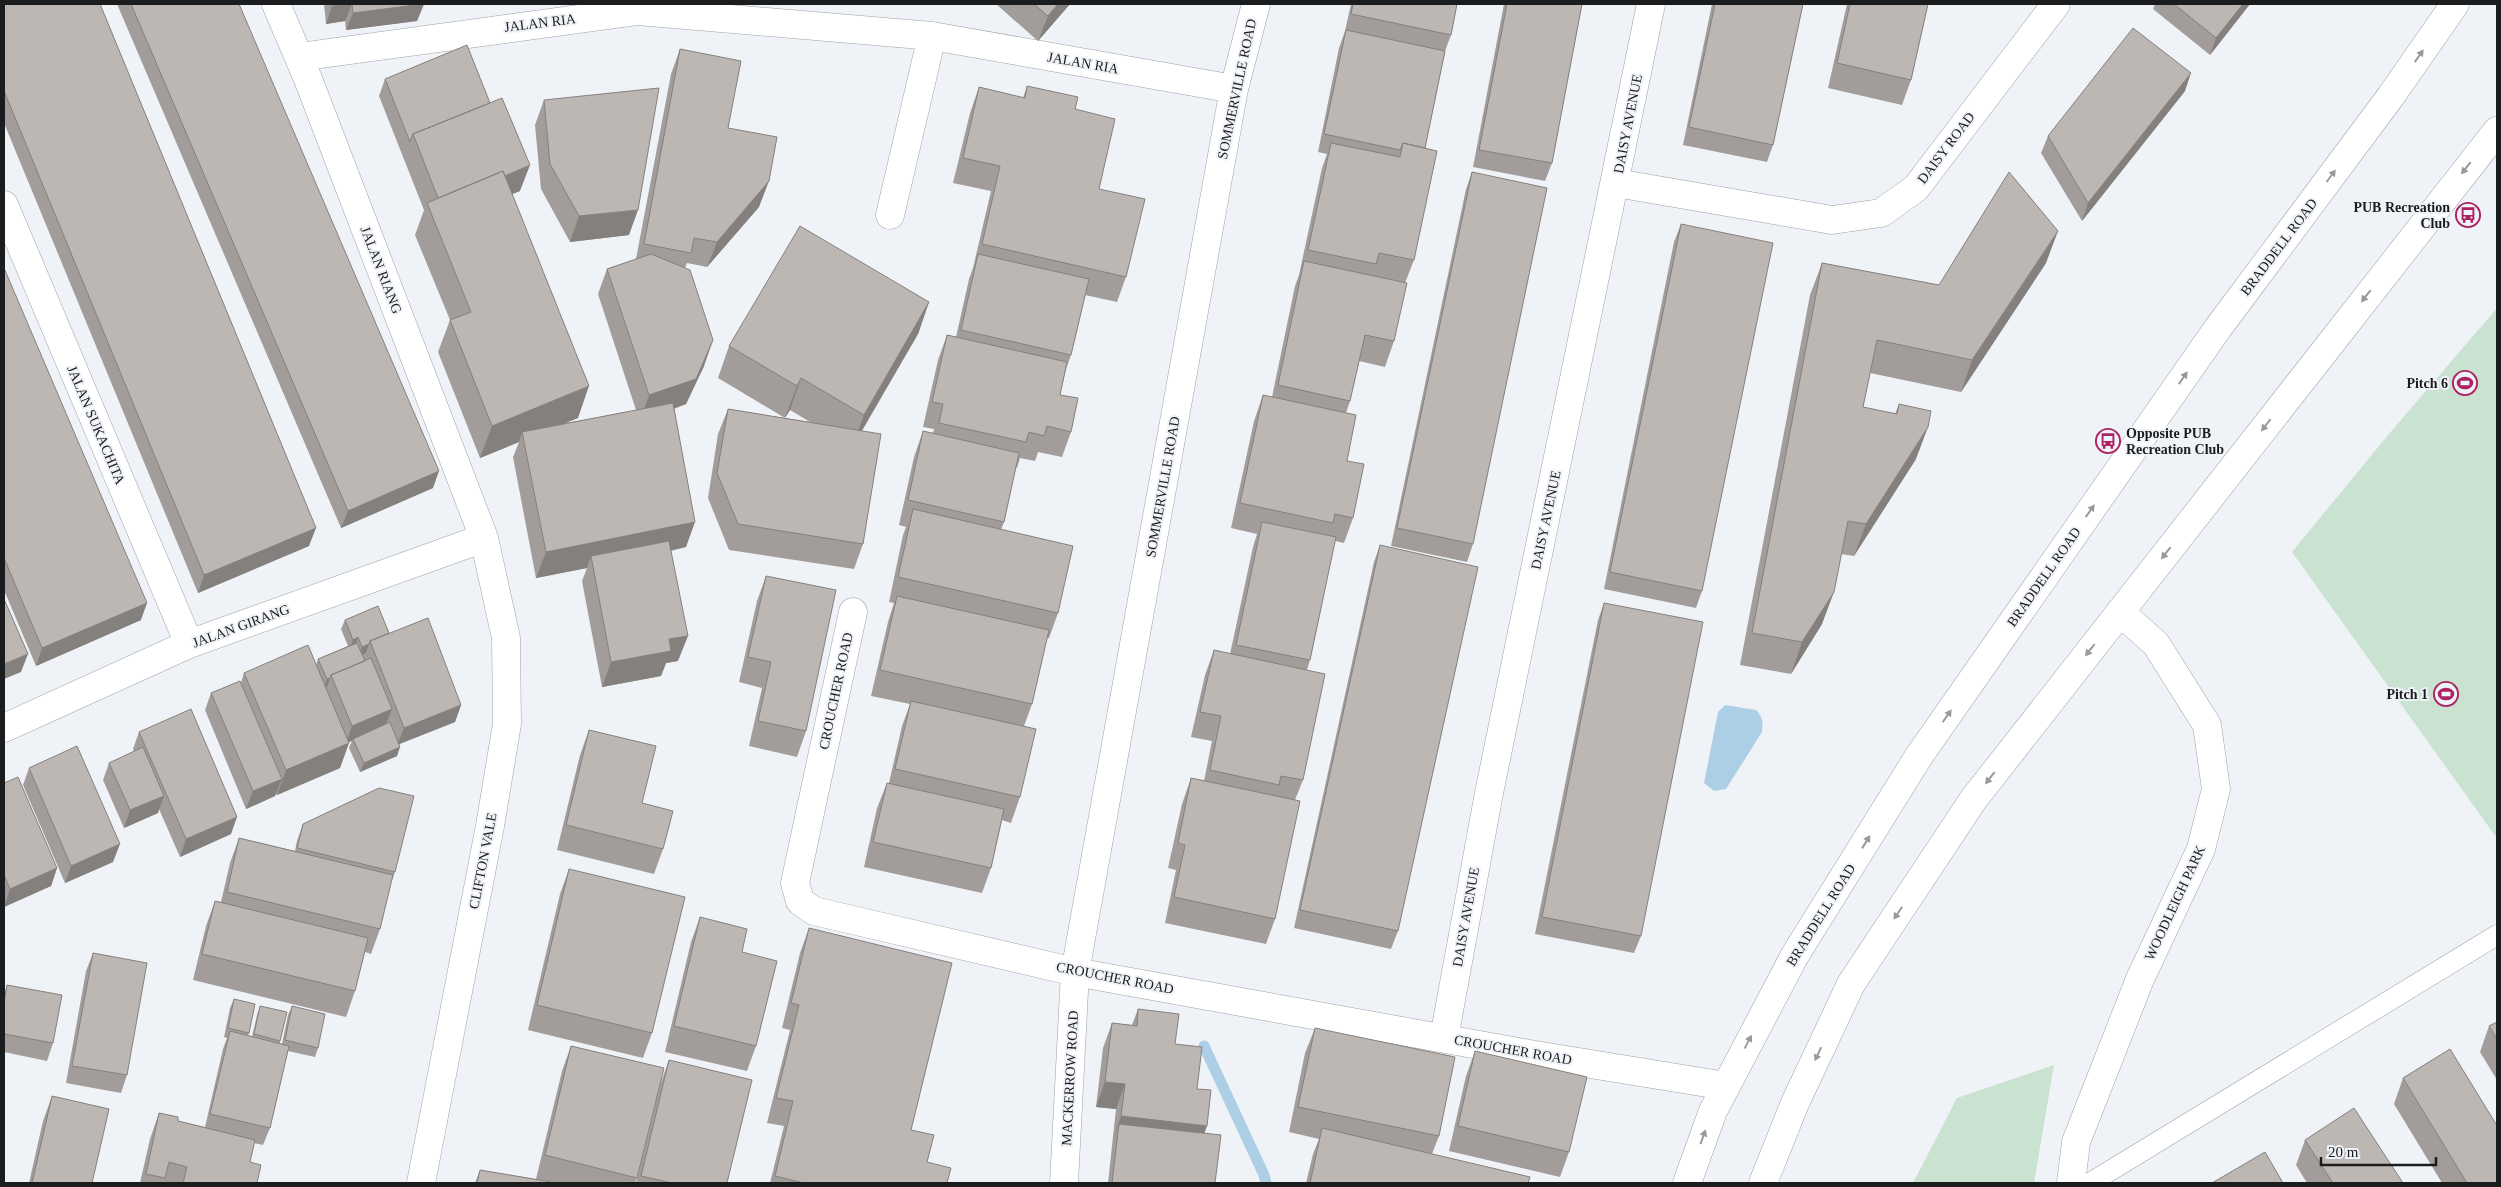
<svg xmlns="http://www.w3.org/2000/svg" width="2501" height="1187" font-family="'Times New Roman',serif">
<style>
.green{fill:#c9e3d0}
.water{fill:#accfe6}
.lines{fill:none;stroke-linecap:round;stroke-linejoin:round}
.stream{stroke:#accfe6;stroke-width:11}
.service-casing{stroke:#9ea1a7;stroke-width:21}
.minor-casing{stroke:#9ea1a7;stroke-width:29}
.trunk-casing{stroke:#9ea1a7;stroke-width:29}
.service{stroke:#fff;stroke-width:20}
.minor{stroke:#fff;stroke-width:28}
.trunk{stroke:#fff;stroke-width:28}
.wall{fill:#a29d9a}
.shaded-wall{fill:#84807d}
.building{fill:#bcb7b3;stroke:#84807d}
.oneway{fill:#98999a}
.labels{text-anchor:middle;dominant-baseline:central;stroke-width:4;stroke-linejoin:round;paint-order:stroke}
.street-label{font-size:14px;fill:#1b1c1e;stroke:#eff3f8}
.poi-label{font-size:14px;font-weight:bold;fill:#1b1c1e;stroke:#eff3f8;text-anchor:end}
</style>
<rect width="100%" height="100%" fill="#eff3f8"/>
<path class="green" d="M2497,308V836L2496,837L2292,552L2388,435Z
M2054,1065L2034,1183H1913L1957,1098Z"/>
<path class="water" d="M1725,705L1756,710C1763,717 1763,722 1762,732L1726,789L1714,791L1704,783L1718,712Z"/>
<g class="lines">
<path class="stream" d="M1204,1046L1264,1175L1266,1183"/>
<defs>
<path id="service" d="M2090,1183L2497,935"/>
<path id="minor" d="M276,4L308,79L484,538L506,638L507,724L490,826L421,1183
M299,57L638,11L932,36L1234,89
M1616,183L1832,220L1881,213L1916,188L2056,4
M4,205L189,644
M890,215L932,36
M853,612L795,883L800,901L814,911L1075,972L1529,1054L1726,1086
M4,728L189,644L484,538
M1444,1038L1489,793L1651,4
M1064,1183L1075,972L1234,89L1256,4
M2071,1183L2076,1142L2140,979L2201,849L2216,789L2207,725L2156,644L2120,612"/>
<path id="trunk" d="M1687,1183L1713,1111L1795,955L1919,756L2218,328L2391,96L2455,4
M1763,1183L1795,1103L1851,984L1973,800L2497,131"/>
</defs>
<use href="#service" class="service-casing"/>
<use href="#minor" class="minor-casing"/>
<use href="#trunk" class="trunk-casing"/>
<use href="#service" class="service"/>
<use href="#minor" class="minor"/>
<use href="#trunk" class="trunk"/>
</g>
<path class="wall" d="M4,4L309,546L198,593L4,123Z
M117,4H239L433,488L341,528Z
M324,4H424L417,21L346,30L345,21L326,24Z
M996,4H1070L1038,41Z
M1351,4H1457L1451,35L1445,51L1425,148L1414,260L1405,283L1394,341L1385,367L1359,361L1350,401L1346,413L1347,461L1353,518L1344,543L1335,541L1310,660L1307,670L1303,780L1295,800L1275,919L1266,944L1165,923L1176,870L1168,868L1182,804L1191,778L1204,781L1212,741L1191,737L1205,675L1214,650L1230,654L1253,547L1257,534L1231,528L1254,421L1263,395L1272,397L1295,286L1299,275L1322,168L1327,154L1318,152L1339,48L1345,31Z
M1504,4H1582L1552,163L1545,181L1473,167Z
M1712,4H1803L1773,145L1767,162L1683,145Z
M1847,4H1928L1911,80L1902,105L1828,88Z
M2155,4H2250L2210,55L2153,9Z
M680,49L728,128L759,207L707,267L687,263L685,268L704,366L686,404L674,409L686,547L671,551L678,661L666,663L661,676L602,687L582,581L587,568L536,578L513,457L519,442L480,458L438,352L450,320L415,235L424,210L379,96L385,79L520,191L512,194L578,418L561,424L636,410L598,294L607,269L636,259L671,74Z
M1027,86L1075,109L1099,189L1126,277L1117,302L1085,295L1071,355L1066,369L1060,395L1071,432L1062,457L1038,452L1035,461L1020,458L1017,468L1016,467L1004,522L1001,530L1058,613L1049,638H1047L1032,704L1024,726L1020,797L1011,823L1002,820L991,868L982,893L864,867L877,808L887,783H889L902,726L910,704L871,696L888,622L894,603L889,602L903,535L906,527L899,525L914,457L923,431L933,433L934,429L923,427L938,360L947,335L956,337L969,279L973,268L991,191L953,183L970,113L979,87L1023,98Z
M2185,91L2082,221L2041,153L2048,136Z
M544,100L629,235L570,242L541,189L535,125Z
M1472,172L1473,544L1467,562L1391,546L1466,189Z
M1681,224L1702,591L1696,608L1604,589L1674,242Z
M1822,263L1939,285L2046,263L1961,392L1870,373L1863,407L1895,414L1899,404L1916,459L1854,556L1841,554L1822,624L1791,674L1740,665L1810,295Z
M4,268L141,620L36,666L4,590Z
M929,302L918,334L862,431L863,544L854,569L729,550L708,498L718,434L728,409L810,422L790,410L785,418L718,378L729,346Z
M1380,545L1398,931L1391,949L1294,928L1374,562Z
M766,576L806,731L797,757L749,746L762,688L739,682L757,601Z
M1604,603L1641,936L1634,953L1535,934L1598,620Z
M345,620L389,633L461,705L455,722L399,744L397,756L360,772L349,748L352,741L349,742L340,768L277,795L276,794L275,796L246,809L205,710L211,693L241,683L244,673L316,665L318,659L348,646L341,629Z
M589,730L642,803L663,849L654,874L557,850L580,755Z
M139,732L231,834L180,857L159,809L158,813L124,828L103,780L109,763L134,752L133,749Z
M29,768L113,862L65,883L23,785Z
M4,783L57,868L51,886L4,907Z
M303,824L395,872L390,886L380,929L371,954L365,952L355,991L346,1017L193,980L206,926L215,901L221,902L230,863L239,838L295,851L297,841Z
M569,869L652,1033L643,1058L528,1030L560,894Z
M700,917L742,952L756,1046L747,1071L665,1052L691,942Z
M809,928L927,1162L947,1183H770L784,1126L767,1123L790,1030L782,1028L800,953Z
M93,953L127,1075L121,1093L66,1083L86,971Z
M7,985L53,1043L47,1061L4,1052V994Z
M234,999L249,1033L248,1036L252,1037L257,1015L260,1006L280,1041V1043L282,1044L288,1015L292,1006L318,1048L315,1057L288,1051L270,1128L263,1145L254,1143L250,1162L257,1183H140L150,1139L159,1113L178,1121L205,1127L223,1049L227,1038L224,1037L230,1008Z
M1138,1009L1175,1044L1197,1089L1204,1134L1215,1183H1108L1116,1109L1096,1107L1103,1048L1112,1023L1132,1025Z
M2497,1022V1080L2480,1052L2489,1026Z
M1315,1028L1439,1136L1432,1154L1528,1183H1306L1313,1154L1319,1139L1289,1132L1305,1053Z
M571,1046L637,1178L635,1183H475L480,1170L536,1179L562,1071Z
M1475,1051L1569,1152L1560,1177L1449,1151L1466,1076Z
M669,1060L727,1183H636L660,1085Z
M2403,1078L2497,1183H2442L2394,1104Z
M52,1096L92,1183H29L43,1121Z
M2305,1140L2403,1183H2307L2296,1165Z"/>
<path class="shaded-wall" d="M352,4L345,21L326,24L332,6Z
M424,4L417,21L346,30L353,13Z
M1058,4H1070L1038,41L1048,16Z
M2243,4H2250L2210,55L2216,38Z
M2191,73L2185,91L2082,221L2088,203Z
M530,165L520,191L436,225L440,202Z
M769,181L759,207L707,267L717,242Z
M638,210L629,235L570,242L579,216Z
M2058,231L2046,263L1961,392L1972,360Z
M929,302L918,334L852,447L864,415Z
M713,340L704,366L686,404L640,420L649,395Z
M801,378L790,410L785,418L797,386Z
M589,386L578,418L524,440L522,432L519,442L480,458L492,426Z
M1928,427L1916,459L1854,556L1866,524Z
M439,471L433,488L341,528L348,511Z
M695,522L686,547L593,566L591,556L587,568L536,578L546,552Z
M316,528L309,546L198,593L204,575Z
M1834,592L1822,624L1791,674L1802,642Z
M147,603L141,620L36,666L42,648Z
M688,636L678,661L666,663L661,676L602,687L611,662L669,639Z
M358,637L355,646L350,649L353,640Z
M369,644L366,653L359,656L362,647Z
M28,654L21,672L4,679V664Z
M330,678L327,687L324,688L327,679Z
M461,705L455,722L397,745L404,728Z
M392,709L385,727L353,739L352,741L346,743L352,726Z
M349,743L340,768L277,795L286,770Z
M400,747L397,756L360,772L364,763Z
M282,779L275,796L246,809L253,791Z
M164,796L158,813L124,828L130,810Z
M237,817L231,834L180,857L186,839Z
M120,844L113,862L65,883L71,866Z
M57,868L51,886L4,907L10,889Z
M1105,1082L1125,1084L1116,1109L1096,1107Z
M1121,1116L1207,1126L1198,1151L1119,1124L1112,1141Z"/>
<path class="building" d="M4,4H100L316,528L204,575L4,91Z
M131,4H239L439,471L348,511Z
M332,4H351L332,6Z
M352,4H423L353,13Z
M1034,4H1058L1048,16Z
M1353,4H1457L1451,35L1351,14Z
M1507,4H1582L1552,163L1479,150Z
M1715,4H1803L1773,145L1689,127Z
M1850,4H1928L1911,80L1837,63Z
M2174,4H2243L2216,38Z
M2133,28L2191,73L2088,203L2048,136Z
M1346,30L1445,51L1425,148L1403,143L1400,150L1324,134Z
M467,45L490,103L413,134L410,142L385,79Z
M680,49L741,61L728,128L777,137L769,181L717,242L694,238L691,253L644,244Z
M1027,86L1078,97L1075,109L1115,119L1099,189L1145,199L1126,277L982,244L1000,166L963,158L979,87L1025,98Z
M659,88L638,210L579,216L550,164L544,100Z
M502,98L530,165L505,176L503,171L438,198L413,134Z
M1331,143L1400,157L1403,143L1437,151L1414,260L1379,253L1376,264L1308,250Z
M503,171L589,386L492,426L450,320L471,312L427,203Z
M1472,172L1547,188L1473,544L1397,528Z
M2009,172L2058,231L1972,360L1877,340L1863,407L1897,414L1899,404L1931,411L1928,427L1866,524L1848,521L1834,592L1802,642L1752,633L1822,263L1939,285Z
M1681,224L1773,243L1702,591L1610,572Z
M800,226L929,302L864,415L801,378L797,386L729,346Z
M651,254L690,270L713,340L696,379L649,395L607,269Z
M978,254L1089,279L1071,355L961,330Z
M1304,261L1407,283L1394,341L1365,335L1350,401L1278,385Z
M4,268L147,603L42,648L4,558Z
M947,335L1067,362L1060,395L1078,398L1071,432L1047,426L1044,436L1029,432L1026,442L939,423L943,404L932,402Z
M1263,395L1356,415L1347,461L1364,464L1353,518L1335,514L1333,523L1240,503Z
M673,403L695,522L546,552L522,432Z
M728,409L881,434L863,544L738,524L717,473Z
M923,431L1019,453L1004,522L908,500Z
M913,509L1073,546L1058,613L898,577Z
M1262,522L1336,537L1310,660L1236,645Z
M669,541L688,636L669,639L671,651L611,662L591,556Z
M1380,545L1478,567L1398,931L1300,910Z
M766,576L836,590L806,731L758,721L771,662L748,657Z
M897,596L1049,630L1032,704L880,670Z
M4,599L28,654L4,664Z
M1604,603L1703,622L1641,936L1542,917Z
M378,606L389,633L370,641L369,644L362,647L358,637L353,640L345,620Z
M428,618L461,705L404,728L370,641Z
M357,643L365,661L331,675L330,678L327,679L318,659Z
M308,645L349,743L286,770L244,673Z
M1214,650L1325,674L1303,780L1281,776L1279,785L1210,770L1221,716L1200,712Z
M371,658L392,709L352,726L331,675Z
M240,681L282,779L253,791L211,693Z
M911,701L1036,729L1020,797L895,769Z
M191,709L237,817L186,839L139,732Z
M390,722L400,747L364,763L353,739Z
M589,730L656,746L642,803L673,811L663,849L566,825Z
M77,746L120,844L71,866L29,768Z
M143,747L164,796L130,810L109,763Z
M18,777L57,868L10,889L4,875V783Z
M1191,778L1300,801L1275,919L1174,897L1185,845L1178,843Z
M887,783L1004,809L991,868L873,842Z
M379,788L414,796L395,872L297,848L303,824Z
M239,838L393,875L380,929L227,892Z
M569,869L685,897L652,1033L537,1005Z
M215,901L368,938L355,991L202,954Z
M700,917L747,929L742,952L777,961L756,1046L674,1026Z
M809,928L952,963L911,1130L934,1135L927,1162L951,1168L947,1183H804L775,1176L793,1101L776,1098L799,1005L791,1003Z
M93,953L147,963L127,1075L72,1066Z
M7,985L62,995L53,1043L4,1034V1003Z
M234,999L255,1004L249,1033L228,1028Z
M260,1006L287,1012L280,1041L254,1034Z
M292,1006L325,1014L318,1048L285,1040Z
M1138,1009L1179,1014L1175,1044L1202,1047L1197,1089L1211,1090L1207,1126L1121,1116L1125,1084L1105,1082L1112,1023L1137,1026Z
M2497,1022V1039L2489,1026Z
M1315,1028L1455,1057L1439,1136L1298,1107Z
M230,1031L289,1046L270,1128L210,1114Z
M571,1046L664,1068L637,1178L545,1155Z
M2450,1049L2496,1124L2497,1123V1183H2467L2403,1078Z
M1475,1051L1587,1077L1569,1152L1458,1126Z
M669,1060L752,1080L727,1183H672L641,1176Z
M52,1096L109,1109L92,1183H32Z
M2354,1108L2403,1183H2333L2305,1140Z
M159,1113L178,1117V1121L255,1140L250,1162L261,1165L257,1183H183L187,1167L169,1162L165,1178L146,1174Z
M1119,1124L1221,1135L1215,1183H1112Z
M1322,1128L1530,1177L1528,1183H1310Z
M2265,1152L2283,1183H2212Z
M480,1170L551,1182V1183H477Z"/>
<defs><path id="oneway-solid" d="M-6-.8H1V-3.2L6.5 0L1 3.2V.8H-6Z" transform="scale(1.25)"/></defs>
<g class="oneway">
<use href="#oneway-solid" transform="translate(2419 56) rotate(-55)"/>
<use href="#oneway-solid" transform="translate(2466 168) rotate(128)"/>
<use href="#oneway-solid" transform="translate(2331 176) rotate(-53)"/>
<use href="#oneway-solid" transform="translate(2366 296) rotate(128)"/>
<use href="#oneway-solid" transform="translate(2183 378) rotate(-55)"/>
<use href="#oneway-solid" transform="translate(2266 425) rotate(128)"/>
<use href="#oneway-solid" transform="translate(2090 511) rotate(-55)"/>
<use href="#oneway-solid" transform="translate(2166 553) rotate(128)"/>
<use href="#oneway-solid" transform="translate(2090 650) rotate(128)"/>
<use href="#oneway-solid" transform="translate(1947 716) rotate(-55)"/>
<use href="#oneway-solid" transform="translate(1990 778) rotate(128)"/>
<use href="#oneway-solid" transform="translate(1866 842) rotate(-58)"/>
<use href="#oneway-solid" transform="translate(1898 913) rotate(124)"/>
<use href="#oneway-solid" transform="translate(1748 1042) rotate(-62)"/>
<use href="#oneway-solid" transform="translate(1818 1054) rotate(115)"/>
<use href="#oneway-solid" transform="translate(1703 1137) rotate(-70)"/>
</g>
<defs>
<symbol id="bus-ring" viewBox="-11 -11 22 22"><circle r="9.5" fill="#eff3f8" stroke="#ac2263" stroke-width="1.5"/><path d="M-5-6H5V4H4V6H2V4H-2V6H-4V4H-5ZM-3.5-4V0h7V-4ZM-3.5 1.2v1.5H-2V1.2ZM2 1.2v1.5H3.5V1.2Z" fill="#ac2263"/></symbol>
<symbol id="stadium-ring" viewBox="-11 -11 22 22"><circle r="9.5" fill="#eff3f8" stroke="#ac2263" stroke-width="1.5"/><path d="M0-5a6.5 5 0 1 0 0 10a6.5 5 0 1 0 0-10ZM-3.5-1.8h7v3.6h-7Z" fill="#ac2263"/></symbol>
</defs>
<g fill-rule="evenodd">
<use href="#bus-ring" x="2454" y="201" width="28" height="28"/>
<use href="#stadium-ring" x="2451" y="369" width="28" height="28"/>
<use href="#bus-ring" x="2094" y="427" width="28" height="28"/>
<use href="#stadium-ring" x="2432" y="680" width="28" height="28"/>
</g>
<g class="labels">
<g class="street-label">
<text transform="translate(540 23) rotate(-7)">JALAN RIA</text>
<text transform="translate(1083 63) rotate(10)">JALAN RIA</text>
<text transform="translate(1237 89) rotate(-78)">SOMMERVILLE ROAD</text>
<text transform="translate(1628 124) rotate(-79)">DAISY AVENUE</text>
<text transform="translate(1946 148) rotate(-53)">DAISY ROAD</text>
<text transform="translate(2279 247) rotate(-53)">BRADDELL ROAD</text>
<text transform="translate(381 270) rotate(69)">JALAN RIANG</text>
<text transform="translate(96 425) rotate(67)">JALAN SUKACHITA</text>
<text transform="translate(1163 487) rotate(-80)">SOMMERVILLE ROAD</text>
<text transform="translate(1546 520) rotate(-78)">DAISY AVENUE</text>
<text transform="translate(2044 577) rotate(-55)">BRADDELL ROAD</text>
<text transform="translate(241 626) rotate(-20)">JALAN GIRANG</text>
<text transform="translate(836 691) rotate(-78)">CROUCHER ROAD</text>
<text transform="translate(483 861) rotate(-79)">CLIFTON VALE</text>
<text transform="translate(2175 903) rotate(-65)">WOODLEIGH PARK</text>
<text transform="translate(1821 915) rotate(-58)">BRADDELL ROAD</text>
<text transform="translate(1466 917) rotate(-80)">DAISY AVENUE</text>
<text transform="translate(1115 978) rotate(11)">CROUCHER ROAD</text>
<text transform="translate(1513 1050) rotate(10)">CROUCHER ROAD</text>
<text transform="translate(1070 1078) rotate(-87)">MACKERROW ROAD</text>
</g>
<g class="poi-label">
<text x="2450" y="207">PUB Recreation<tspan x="2450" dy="16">Club</tspan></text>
<text x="2448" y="383">Pitch 6</text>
<text x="2126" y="433" text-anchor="start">Opposite PUB<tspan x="2126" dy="16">Recreation Club</tspan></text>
<text x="2428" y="694">Pitch 1</text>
</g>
</g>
<rect width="2501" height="1187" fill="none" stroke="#1b1c1e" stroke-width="10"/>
<path d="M2321 1157v8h115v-8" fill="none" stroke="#1b1c1e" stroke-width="2.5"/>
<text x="2328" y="1157" font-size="15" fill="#1b1c1e" stroke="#eff3f8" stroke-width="4" paint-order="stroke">20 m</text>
</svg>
